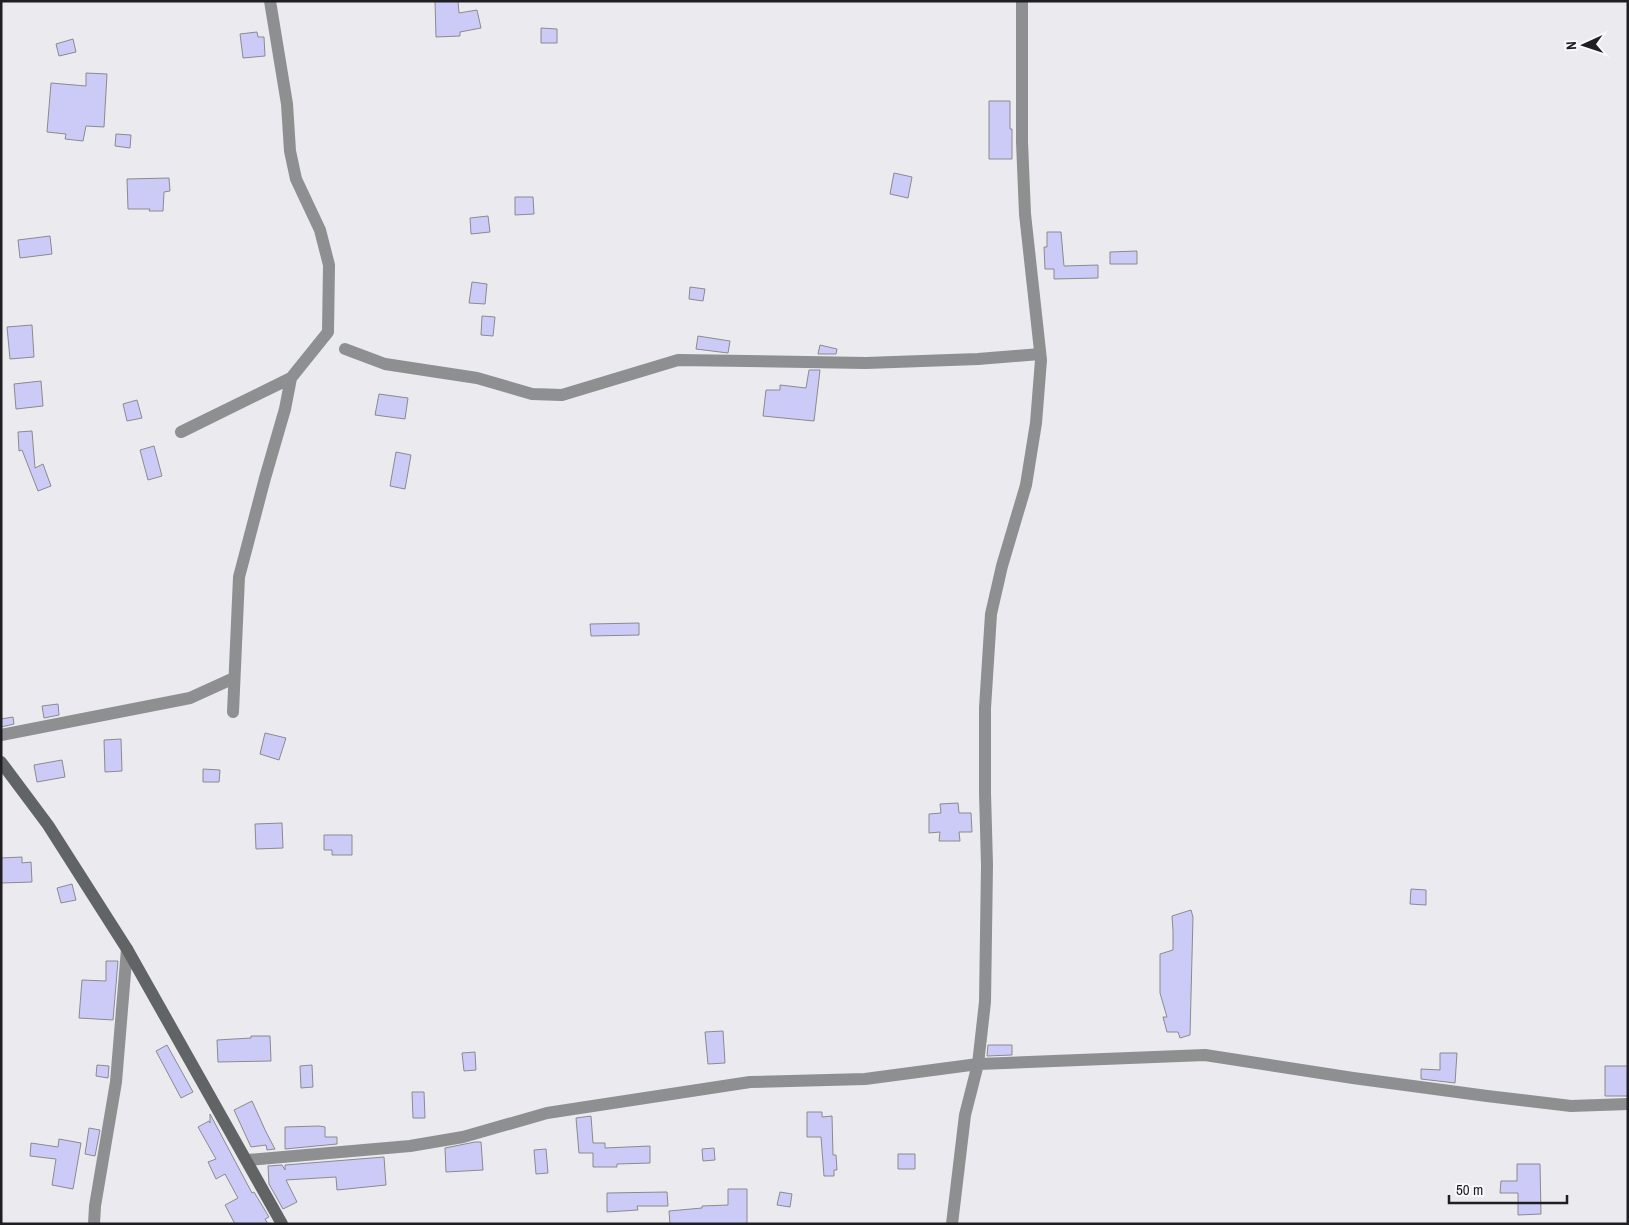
<svg xmlns="http://www.w3.org/2000/svg" width="1629" height="1225" font-family="'Archivo Narrow',sans-serif">
<style>
.building{fill:#cccbf8;stroke:#8a8a8f}
.lines{fill:none;stroke-linecap:round;stroke-linejoin:round}
.street{stroke:#8d8f90;stroke-width:12}
.secondary{stroke:#606464;stroke-width:12}
</style>
<rect width="100%" height="100%" fill="#ebeaef"/>
<path class="building" d="M435,1H458L459,13L477,10L481,28L460,32V36L436,37Z
M541,28L557,29V43H541Z
M257,32L258,37H264L265,56L243,58L240,34Z
M73,39L76,52L59,56L56,44Z
M86,73L107,74L104,127L86,126L83,141L65,139L66,134L47,132L51,83L86,86Z
M989,101H1010V129H1012V159H989Z
M116,134L131,135L130,148L115,146Z
M894,173L912,177L908,198L890,194Z
M169,178L170,191L164,192L163,211H149L150,209H128L127,179Z
M515,197H533L534,214L515,215Z
M488,216L490,232L471,234L470,218Z
M1047,232H1061L1064,266L1098,265V278L1054,279V269H1045L1044,247H1047Z
M50,236L52,254L20,258L18,240Z
M1137,251V264H1110V252Z
M472,282L487,284L485,304L469,303Z
M690,287L705,289L703,301L689,299Z
M482,316L495,317L493,336L481,335Z
M32,325L34,357L10,359L7,327Z
M698,336L730,341L728,353L696,349Z
M820,345L837,349L836,354H818Z
M809,370H820L814,421L763,416L766,390H780V385L806,388Z
M41,381L43,406L16,409L14,384Z
M379,394L408,398L405,419L375,415Z
M137,400L142,418L127,421L123,404Z
M32,431L35,468L43,464L51,486L38,491L22,450L19,451L18,432Z
M154,446L162,476L148,480L140,450Z
M396,452L411,455L405,489L390,486Z
M639,623V635L591,636L590,624Z
M58,704L59,715L44,718L42,706Z
M13,717L14,724L1,727V719Z
M265,733L286,738L279,760L260,754Z
M121,739L122,771L105,772L104,740Z
M62,760L65,777L37,782L34,765Z
M203,769L220,770L219,782H203Z
M958,803L959,813H971L972,832H959L960,841H939L940,832L929,833V814L941,813L940,804Z
M282,823L283,848L256,849L255,824Z
M324,835H352V855H332V850H324Z
M22,857V863L31,862L32,882L1,883V858Z
M72,884L76,900L61,903L57,888Z
M1411,889L1426,890V905L1410,904Z
M1191,910L1193,917L1190,1035L1180,1038L1178,1032H1167L1163,1017H1167L1160,993V954L1173,950V931L1172,916Z
M106,961H118L113,1020L79,1018L82,980L106,981Z
M723,1031L725,1063L708,1064L705,1032Z
M251,1036H270L271,1061L218,1062L217,1040L251,1038Z
M167,1045L193,1092L181,1098L156,1051Z
M988,1045H1012V1055L987,1056Z
M475,1052L476,1070L464,1071L462,1053Z
M1440,1053H1457L1455,1083L1421,1079V1069L1440,1070Z
M97,1065L109,1066L108,1078L96,1076Z
M312,1065L313,1087L301,1088L300,1066Z
M1605,1066H1628V1096H1605Z
M412,1092H424L425,1118H413Z
M252,1101L266,1132L275,1149L267,1150L266,1145L251,1147L234,1110Z
M807,1112H822V1117L832,1116L833,1155H836L837,1170H834V1176H824L821,1137H807Z
M210,1114L252,1193L254,1192L269,1217L265,1219L268,1224H235L225,1205L238,1198L225,1174L216,1179L208,1162L216,1159L198,1127L209,1121L210,1123Z
M591,1116L593,1143H605V1148L650,1146V1163L617,1164V1167H593V1153H579L576,1118Z
M319,1126L325,1127V1137H337V1144L285,1149V1127Z
M89,1128L100,1130L95,1156L85,1154Z
M59,1139L81,1143L73,1189L52,1185L56,1159L30,1156L31,1143L58,1147Z
M475,1142H481L483,1170L446,1172L445,1148Z
M714,1148L715,1160L703,1161L702,1149Z
M546,1149L548,1173L536,1174L534,1150Z
M898,1154H915V1169H898Z
M384,1157L386,1185L337,1190L336,1177L286,1180L297,1202L283,1209L269,1184L268,1166L282,1165L285,1170V1165Z
M1517,1164H1540L1541,1214L1518,1215V1193H1500L1501,1181H1517Z
M728,1189H747V1224H670L669,1211L702,1208V1206L728,1205Z
M667,1192L668,1206H637L638,1210L607,1212V1193Z
M780,1192L792,1194L790,1207L777,1205Z"/>
<g class="lines">
<path class="street" d="M345,349L385,364L477,378L532,394L562,395L678,360L866,363L978,359L1040,354
M181,432L291,378L328,332L329,265L320,230L296,179L290,151L287,104L270,1
M233,712L239,577L265,478L285,409L291,378
M1,735L190,698L234,678
M247,1160L410,1146L463,1137L547,1113L750,1082L865,1079L978,1064L1205,1055L1353,1078L1487,1096L1571,1106L1628,1104
M94,1224L95,1206L116,1082L127,949
M952,1224L965,1115L978,1064L985,1002L987,865L985,793V708L991,614L1002,566L1026,485L1036,423L1041,360L1025,214L1022,142V1"/>
<path class="secondary" d="M1,762L48,825L127,949L282,1224"/>
</g>
<rect width="1629" height="1225" fill="none" stroke="#1f1f21" stroke-width="5"/>
<g transform="translate(1584 45) rotate(267)" stroke="#f8f8fd" stroke-width="4" paint-order="stroke">
<path d="M0-4L9 19L0 12L-9 19Z" fill="#1f1f21"/>
<text y="-8" font-size="14" font-weight="bold" text-anchor="middle" fill="#1f1f21">N</text>
</g>
<path d="M1449 1195v8h118v-8" fill="none" stroke="#1f1f21" stroke-width="2.5"/>
<text x="1456" y="1195" font-size="15" fill="#1f1f21" stroke="#f8f8fd" stroke-width="4" paint-order="stroke">50 m</text>
</svg>
